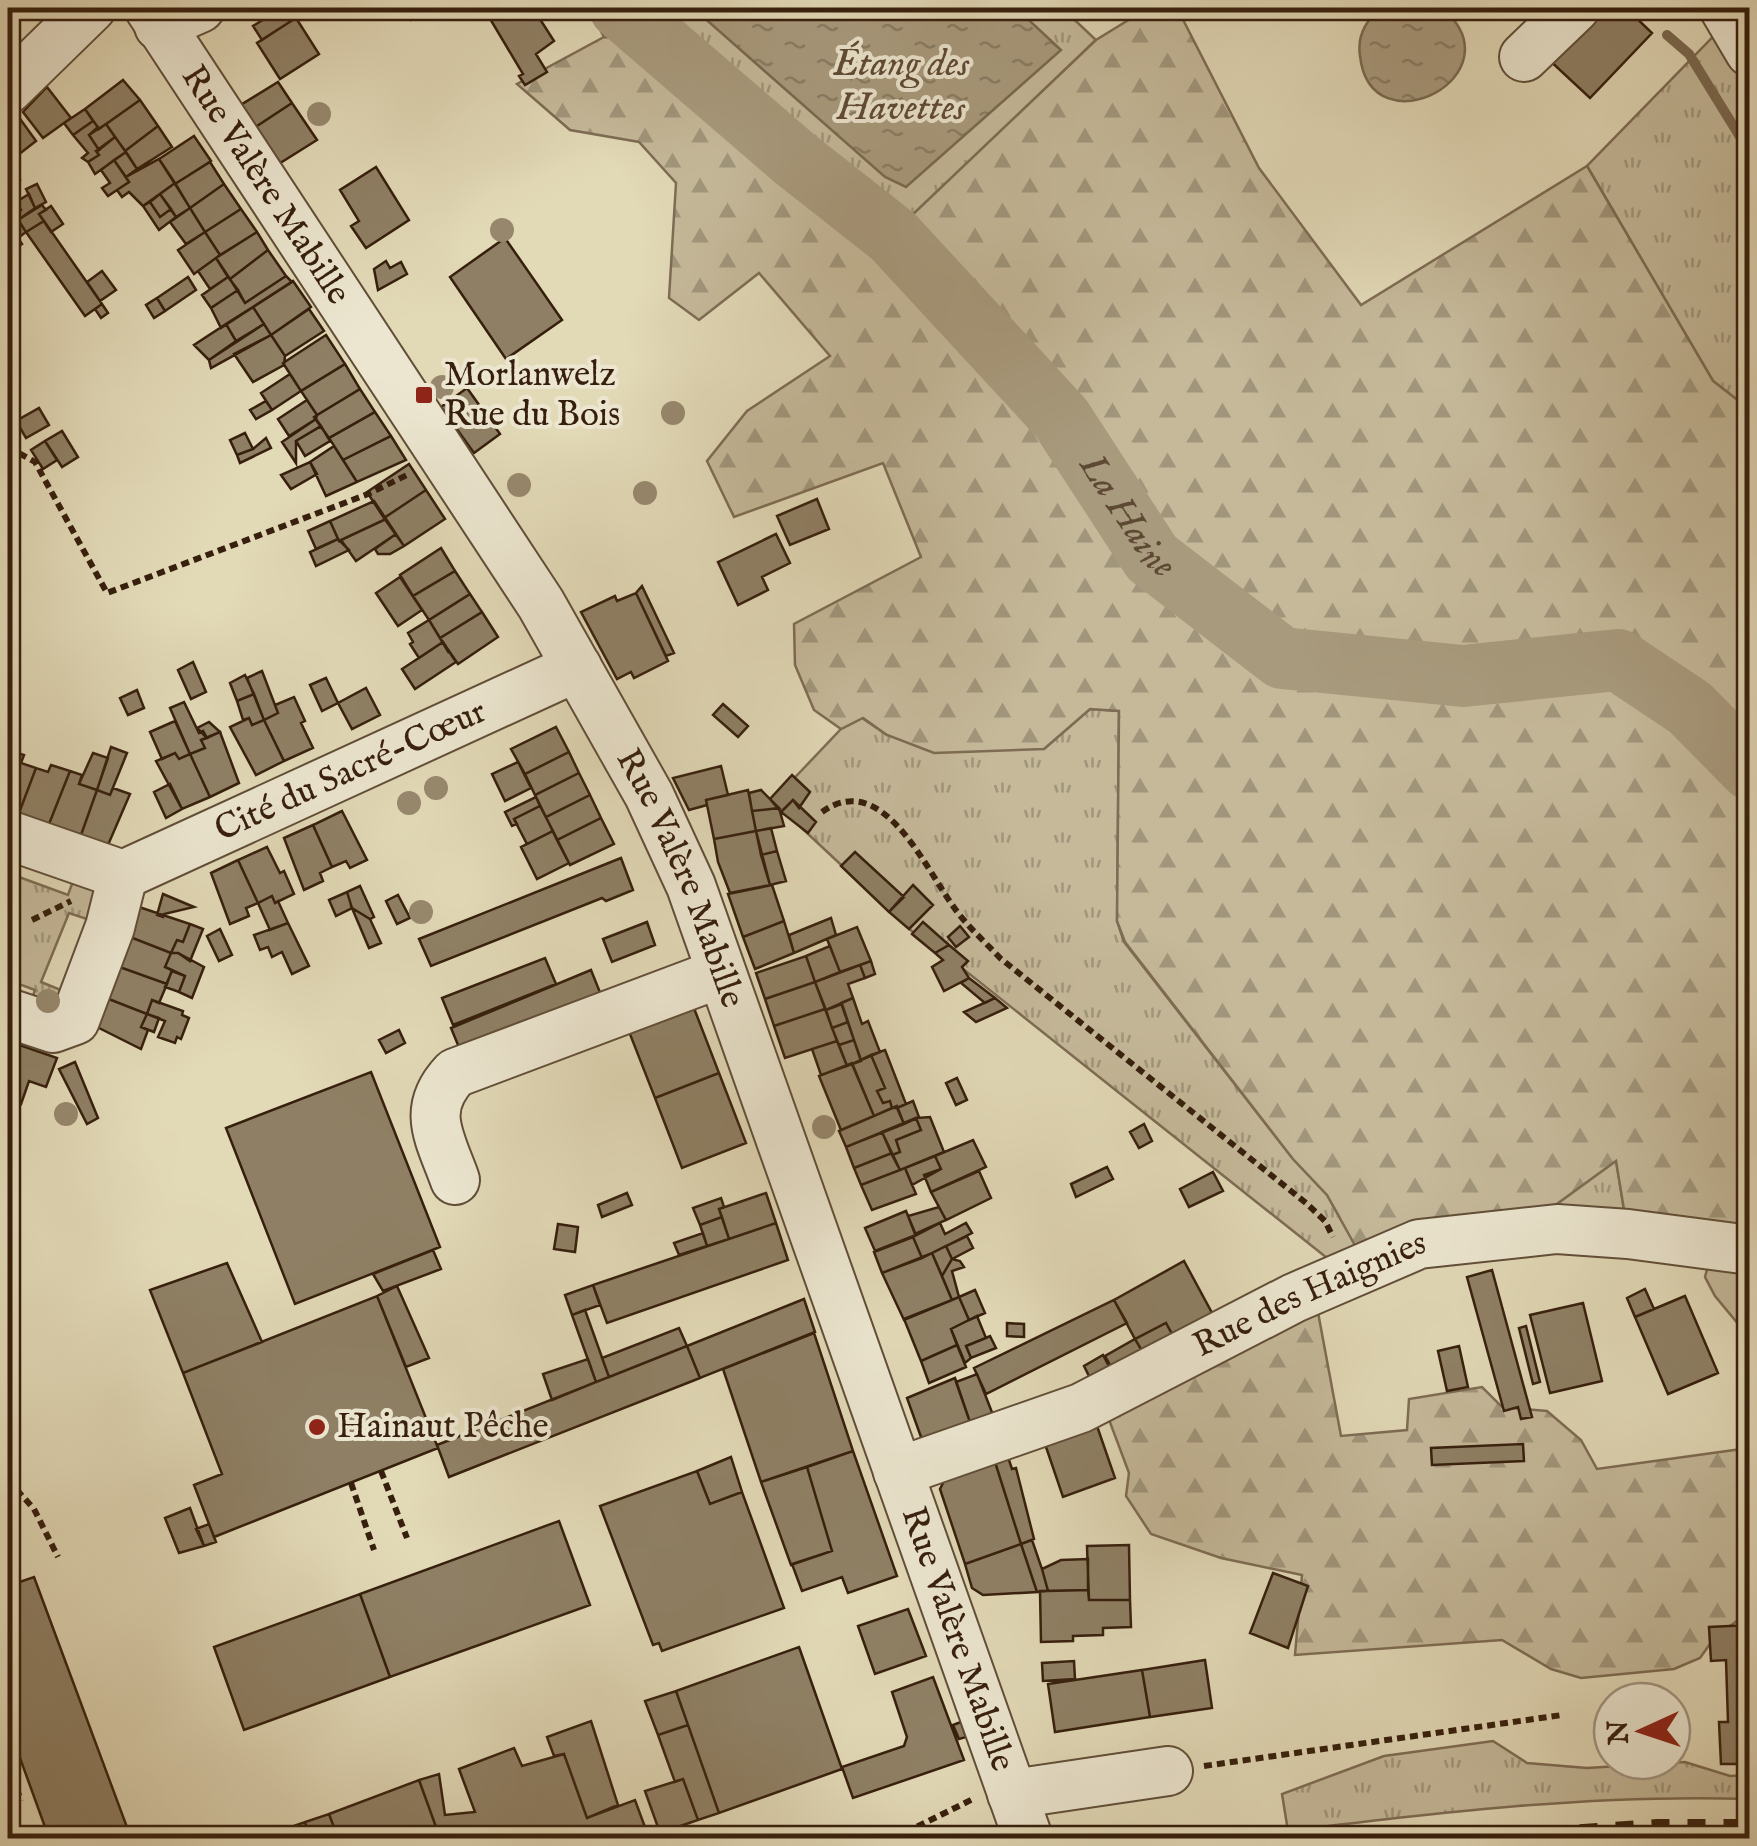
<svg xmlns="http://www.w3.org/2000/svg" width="1757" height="1846" font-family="'IM FELL English',serif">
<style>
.grass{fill:url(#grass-tufts);stroke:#7e6c54;stroke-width:2.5}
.forest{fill:url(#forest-firs);stroke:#7e6c54;stroke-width:2.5}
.water{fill:url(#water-ripples);stroke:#7a6950;stroke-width:2.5}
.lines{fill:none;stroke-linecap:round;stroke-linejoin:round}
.stream{stroke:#7a6950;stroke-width:10}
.river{stroke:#a89a7d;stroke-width:62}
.building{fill:#8f8065;stroke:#361f0d;stroke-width:2.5}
.minor-casing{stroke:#614e38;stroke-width:52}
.path{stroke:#361f0d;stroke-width:6;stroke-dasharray:8 5;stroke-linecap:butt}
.minor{stroke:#ece6d0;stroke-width:48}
.rail{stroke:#361f0d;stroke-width:8;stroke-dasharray:18 18;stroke-linecap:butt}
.tree{fill:#97886d}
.poi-dot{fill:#8f2418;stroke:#ece6d0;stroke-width:4}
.labels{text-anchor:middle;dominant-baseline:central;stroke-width:8;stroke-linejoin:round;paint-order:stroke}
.street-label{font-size:35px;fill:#361f0d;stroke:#ece6d0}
.poi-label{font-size:35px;fill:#361f0d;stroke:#ece6d0;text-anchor:start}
.water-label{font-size:38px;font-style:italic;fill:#5e4a34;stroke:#ece6d0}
</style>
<defs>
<pattern id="grass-tufts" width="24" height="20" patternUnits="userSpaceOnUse" patternTransform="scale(2.5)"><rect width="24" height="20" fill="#c5b99a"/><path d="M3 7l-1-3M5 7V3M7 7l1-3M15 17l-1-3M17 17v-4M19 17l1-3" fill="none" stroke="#a1967c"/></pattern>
<pattern id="forest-firs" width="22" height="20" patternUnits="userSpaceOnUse" patternTransform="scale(2.5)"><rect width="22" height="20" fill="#c5b99a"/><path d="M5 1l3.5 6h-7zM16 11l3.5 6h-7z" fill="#a1967c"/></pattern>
<pattern id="water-ripples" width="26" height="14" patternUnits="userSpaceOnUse" patternTransform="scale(2.5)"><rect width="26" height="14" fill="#a89a7d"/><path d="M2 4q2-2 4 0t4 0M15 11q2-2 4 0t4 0" fill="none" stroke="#8a7d65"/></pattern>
</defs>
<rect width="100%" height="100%" fill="#e2d9b7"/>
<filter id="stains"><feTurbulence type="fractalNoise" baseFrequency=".002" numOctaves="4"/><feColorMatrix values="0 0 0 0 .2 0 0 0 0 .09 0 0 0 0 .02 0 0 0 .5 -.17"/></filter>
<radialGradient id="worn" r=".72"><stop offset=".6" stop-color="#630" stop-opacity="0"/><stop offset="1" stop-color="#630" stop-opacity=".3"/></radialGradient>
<path class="grass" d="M589,8H1062L1096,40L909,219L674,25L658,38L604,37Z
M1741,8H1749V409L1713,381L1587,166Z
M1090,709L1119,711L1117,921L1124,942L1293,1159L1327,1195L1357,1248L1329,1271L1327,1258L967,972L916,935L791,818L783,790L841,729L862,718L887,735L1044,749Z
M8,873L68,895L76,873L98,882L93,921L69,913L41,982L68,993L59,1012L29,1007L35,990L8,980Z
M1616,1160L1626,1222L1535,1220Z
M1493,1741L1527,1763L1587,1768L1685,1762L1730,1776L1749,1775V1799C1596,1794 1440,1812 1288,1831L1282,1794L1384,1756Z"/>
<path class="forest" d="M1148,8H1177L1259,168L1361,305L1587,166L1713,381L1749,409V1250L1628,1234L1616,1161L1517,1233L1357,1249L1327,1195L1293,1159L1125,942L1117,921L1119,711L1090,709L1044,749L934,753L887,735L863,718L841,729L814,710L795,665L794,624L921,557L883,463L734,517L707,461L747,411L830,356L759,273L699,320L669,298L676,183L639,142L570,130L517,84L604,37L658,38L673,25L909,218L1096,40Z
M1711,1254L1749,1258V1337L1715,1296L1705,1277Z
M1317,1307L1341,1436L1407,1430L1409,1399L1482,1387L1502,1407L1547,1411L1581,1440L1597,1469L1749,1448V1620L1737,1621L1715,1637L1700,1658L1674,1669L1581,1678L1551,1669L1502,1640L1295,1655L1302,1575L1221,1558L1151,1534L1126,1496L1129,1473L1105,1409Z"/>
<path class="water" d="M693,8H1016L1061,50L906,187L885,177Z
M1381,8H1442C1521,75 1371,152 1360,56C1357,36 1366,20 1381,8Z"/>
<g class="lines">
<path class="stream" d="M1667,35L1689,54L1750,153"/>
<path class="river" id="s1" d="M620,8L794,158L893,236L1061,418L1152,558L1282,658L1463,676L1618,660L1690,708L1750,769"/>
</g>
<path class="building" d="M282,8L291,21L262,40L253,26Z
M405,8H439L411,20Z
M476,8H523L525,11L529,8H542L536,13L554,41L536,54L547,72L525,85L519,76L523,74L486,12L480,15Z
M1596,8H1626L1652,33L1590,98L1547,58Z
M296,18L319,54L280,79L257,43Z
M123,80L140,100L99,129L85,109Z
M278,82L292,103L254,128L239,106Z
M47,87L71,118L43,138L23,112Z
M140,100L158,126L125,151L106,124Z
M292,103L317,140L277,165L254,128Z
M85,109L93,121L73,135L64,123Z
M18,116L36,141L9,162L8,126Z
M93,121L98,127L89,135L99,150L96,151L99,155L88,162L82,158L88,153L73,135Z
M106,124L115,137L99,150L89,135Z
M158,126L172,147L137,169L125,151Z
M194,136L211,161L175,184L159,159Z
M115,137L126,152L95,174L88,162L99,155L96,151Z
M126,152L137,169L126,177L114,160Z
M159,159L175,183L143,206L129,192L122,197L117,190L129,182L126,177Z
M8,160L20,180L8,188Z
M114,160L129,182L108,196L102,188L110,183L101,170Z
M210,162L224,184L190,208L175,184Z
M376,167L409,220L366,248L351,226L359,221L340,190Z
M175,183L190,208L176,217L160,194Z
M37,184L46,202L35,208L26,189Z
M224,184L241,209L205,232L190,208Z
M8,189L21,210L15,215L26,232L18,238L8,224Z
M29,194L35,208L18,220L15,215L21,210L16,202Z
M160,194L171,209L160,217L150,202Z
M150,202L160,217L171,209L176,217L159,230L143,206Z
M42,205L46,210L39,214L44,221L26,232L18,220Z
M51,206L63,224L51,232L39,214Z
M190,208L205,232L186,244L170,222Z
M241,209L257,232L220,255L205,232Z
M44,221L102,304L85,316L26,232Z
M8,224L22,244L8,254Z
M205,232L220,255L194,274L178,250Z
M257,232L268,250L230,279L216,258Z
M505,238L562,320L506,359L450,277Z
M268,250L286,276L245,303L230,279Z
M216,258L228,277L210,289L198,271Z
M386,261L390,268L401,262L407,274L378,290L374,269Z
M102,271L116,290L100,301L87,282Z
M286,276L292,282L221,328L211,308L238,290L245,303Z
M188,277L196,290L165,311L157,298Z
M228,277L238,290L211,308L202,295Z
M293,281L311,307L271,335L253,307Z
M157,298L165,311L154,318L146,305Z
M102,304L108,313L101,318L95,309Z
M253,307L264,324L236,341L226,324Z
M309,309L324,331L285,356L271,335Z
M226,324L236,341L209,360L194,345Z
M264,324L271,335L211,368L209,360Z
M271,335L285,356L284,365L253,382L234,354Z
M326,335L345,364L301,391L283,363Z
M345,364L360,389L317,415L301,391Z
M290,374L301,391L272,410L261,393Z
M467,388L500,434L474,453L441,407Z
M360,389L375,412L329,438L314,417Z
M307,400L317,415L316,419L289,436L278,419Z
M266,401L272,410L256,419L250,410Z
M39,408L49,425L26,438L16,421Z
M375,412L391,436L343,460L329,438Z
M316,419L321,426L296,441V463L282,442Z
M321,426L330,441L305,456L296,441Z
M62,431L78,457L62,467L45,441Z
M245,433L253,449L237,455L230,440Z
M391,436L406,460L357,482L343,460Z
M266,438L271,448L240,463L237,455L253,449Z
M45,441L57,460L43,469L31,450Z
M334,446L357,482L326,496L310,462Z
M310,462L317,474L291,489L281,475Z
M409,464L426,490L384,518L367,492Z
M426,490L445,519L404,546L384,518Z
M817,499L829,529L790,545L777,516Z
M374,501L386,519L339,541L330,521Z
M386,519L396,534L356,561L341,540Z
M330,521L338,539L316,549L308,531Z
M396,534L404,546L390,554H378L375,549Z
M776,534L790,563L762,577L768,590L738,605L718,562Z
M338,539L349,550L316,566L310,552Z
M441,548L455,571L413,596L400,575Z
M455,571L470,594L429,620L413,596Z
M400,577L422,610L398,626L376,593Z
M642,586L674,653L666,656L636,593Z
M636,593L668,661L634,678L631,672L617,679L581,612L615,596L617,601Z
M470,594L482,612L440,638L429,620Z
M482,612L498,637L458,664L440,638Z
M429,620L449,653L443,642L419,658L410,644L413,642L408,633Z
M443,642L456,662L415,689L402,669Z
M193,662L206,692L191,699L178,670Z
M262,671L278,713L264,720L247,678Z
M245,675L254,694L237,701L230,683Z
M326,678L338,703L322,711L310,685Z
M366,688L380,715L352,729L338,703Z
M137,690L144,708L128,715L120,698Z
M254,694L264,720L252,725L249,718L243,720L237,701Z
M294,697L305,721L301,723L313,748L284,761L264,720L278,713L275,705Z
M184,702L199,733L203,731L207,738L201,740L205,748L190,754L170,708Z
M723,704L748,726L738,737L713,715Z
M249,718L252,725L264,720L284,761L256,775L230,727Z
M175,721L190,754L179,759L175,753L162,759L150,732Z
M209,722L220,732L207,738L197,728Z
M556,727L569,752L525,774L511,749Z
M220,732L239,783L210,797L190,754L205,748L201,740Z
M111,747L127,753L110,795L97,790Z
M8,750L24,755L21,763L36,768L19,813L8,809Z
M569,752L579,773L535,795L525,774Z
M93,753L108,758L97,790L79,784Z
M175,753L179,759L190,754L210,797L182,809L156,761Z
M518,762L531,788L505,801L492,774Z
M51,765L70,771L49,824L19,813L36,768L48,772Z
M721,766L728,795L706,800L707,805L689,810L673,778Z
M70,771L82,775L79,784L97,790L81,835L49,824Z
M579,773L590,795L546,817L535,795Z
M792,775L810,792L799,808L793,800L781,812L770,799Z
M170,784L182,809L166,818L154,792Z
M113,788L130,794L108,845L81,835L97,790L110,795Z
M748,790L756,831L714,839L706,800Z
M761,790L779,808L752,811L749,793Z
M590,795L601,818L557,840L546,817Z
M536,797L540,806L514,819L517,824L512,826L505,812Z
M793,800L816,822L808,833L781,812Z
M540,806L553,831L527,844L514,819Z
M779,808L784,826L756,831L752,811Z
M342,811L367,860L350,868L346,861L332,867L313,825Z
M601,818L614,844L570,865L557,840Z
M313,825L332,867L320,873L323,881L304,890L284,838Z
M771,828L777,851L761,855L756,831Z
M553,831L569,863L537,879L521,847Z
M756,831L770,885L730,893L718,862L714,839Z
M267,847L280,873L284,871L294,894L275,903L272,896L258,903L238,860Z
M777,851L786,881L770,885L761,855Z
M855,852L904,897L889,912L841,866Z
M621,858L633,890L606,901L602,898L431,966L419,939Z
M238,860L258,903L246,908L249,916L230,924L211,873Z
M772,885L784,921L743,937L728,894Z
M913,885L933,905L909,929L889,912Z
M360,886L374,917L370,919L352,908L347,892Z
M347,892L352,908L336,916L329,900Z
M163,894L194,907L164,914L163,917L157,915Z
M398,895L410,918L397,924L386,901Z
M272,896L275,903L278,901L288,923L270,930L258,903Z
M136,906L190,924L183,942L177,940L171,953L125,935Z
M352,908L370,919L381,943L369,948Z
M831,918L836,935L794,953L789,935Z
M784,921L794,953L755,969L743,937Z
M647,922L655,945L612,962L603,939Z
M923,922L949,945L935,953L912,934Z
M288,923L309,966L292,974L282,952L272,957L268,947L260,950L254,935Z
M190,924L203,929L190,961L178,953H171L177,940L183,942Z
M960,926L969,937L956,947L948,937Z
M857,927L871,961L840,972L827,939Z
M220,929L232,955L219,961L207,936Z
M125,935L171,953L165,967L172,970L167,984L114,965Z
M949,945L968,961L962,967L969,978L944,991L932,967L943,960L935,953Z
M830,946L840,972L815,982L806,956Z
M171,953H178L204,967L192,998L179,992L185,976L165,967Z
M806,956L815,982L765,999L756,973Z
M545,958L556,984L453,1025L442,998Z
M871,961L875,974L865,978L860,965Z
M114,965L167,984L159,1003L152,1000L147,1014L101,996Z
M860,965L865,978L848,984L853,998L826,1010L815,982Z
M591,970L603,1000L463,1057L451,1028Z
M172,971L185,976L179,992L165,987Z
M969,978L995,998L985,1003L961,983Z
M815,982L825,1009L774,1026L765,999Z
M101,996L147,1014L141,1027L148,1030L141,1049L91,1024Z
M853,998L862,1024L868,1021L880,1052L861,1060L841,1003Z
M995,998L1007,1008L976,1022L964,1012Z
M152,1000L183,1011L182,1015L189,1018L181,1039L177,1037L175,1043L158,1037L165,1021L147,1014Z
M692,1003L719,1073L655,1098L628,1029Z
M842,1004L848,1022L832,1028L826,1010Z
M825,1009L837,1041L785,1058L774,1026Z
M147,1014L159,1018L154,1032L141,1027Z
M848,1022L854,1040L839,1045L832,1028Z
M399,1030L405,1043L386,1053L379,1040Z
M854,1040L861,1061L847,1066L839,1045Z
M8,1041L57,1058L46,1087L29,1081L21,1104L8,1099Z
M837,1041L847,1066L821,1075L812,1049Z
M885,1050L906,1104L897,1108H892L890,1101L883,1103L877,1091L885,1088L871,1055Z
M871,1055L885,1088L877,1091L883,1103L890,1101L892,1108L874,1116L852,1064Z
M75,1062L98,1118L87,1124L59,1069Z
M852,1063L874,1116L841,1130L819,1076Z
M371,1072L440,1247L295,1304L226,1128Z
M719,1073L746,1143L682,1168L655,1098Z
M957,1078L967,1100L956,1105L946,1083Z
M913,1101L919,1117L904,1124L897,1108Z
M897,1106L904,1124L846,1147L839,1131Z
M930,1117L944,1152L900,1170L892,1155L900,1152L896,1140L921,1130L916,1118Z
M916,1118L921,1130L896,1140L900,1152L892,1155L882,1132Z
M1144,1124L1152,1141L1139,1148L1130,1132Z
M882,1132L892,1153L854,1168L846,1147Z
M973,1140L986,1167L931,1192L924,1175L941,1169L935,1156Z
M892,1153L900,1170L861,1185L854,1168Z
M935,1156L941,1169L912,1185L905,1168Z
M1107,1167L1113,1179L1076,1197L1071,1184Z
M905,1168L916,1194L872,1210L861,1185Z
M979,1171L991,1198L946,1220L931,1192Z
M1213,1172L1223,1191L1189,1207L1180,1189Z
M627,1193L632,1205L602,1217L598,1205Z
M766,1193L776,1223L729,1239L719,1209Z
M721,1198L724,1207L719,1209L722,1217L700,1225L693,1208Z
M939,1207L946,1220L915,1234L908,1216Z
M906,1211L916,1235L875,1251L865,1228Z
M722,1217L729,1239L707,1246L700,1225Z
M776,1223L788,1260L607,1323L593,1285Z
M940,1223L945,1234L966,1223L972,1233L922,1258L913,1237Z
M558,1224L578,1227L575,1252L554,1249Z
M703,1233L707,1246L679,1255L674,1243Z
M967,1236L973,1248L952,1259L946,1246Z
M913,1237L922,1258L882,1273L874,1252Z
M946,1246L952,1259L942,1276L932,1253Z
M433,1250L441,1269L383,1291L373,1274Z
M932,1253L952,1300L904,1320L882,1273Z
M952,1259L960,1261L964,1267L952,1271L959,1297L952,1300L942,1276Z
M1184,1261L1218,1324L1178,1345L1166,1323L1135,1339L1114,1300Z
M227,1263L262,1342L183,1373L150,1290Z
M1492,1270L1532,1417L1521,1419L1518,1407L1504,1411L1467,1277Z
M593,1285L600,1305L572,1315L565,1295Z
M397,1286L429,1358L406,1367L377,1296Z
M1645,1289L1654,1309L1635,1317L1627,1298Z
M975,1290L985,1313L969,1320L959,1297Z
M377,1296L438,1448L214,1537L194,1485L222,1474L183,1373Z
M1685,1296L1718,1373L1668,1394L1635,1317Z
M959,1297L969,1320L951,1329L957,1345L921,1361L904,1319Z
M804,1299L815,1332L700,1378L687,1346Z
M1114,1300L1127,1323L986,1394L974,1368Z
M1583,1303L1602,1381L1550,1393L1530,1315Z
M585,1310L609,1377L596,1382L572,1315Z
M977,1316L986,1338L966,1346L971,1358L965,1363L951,1329Z
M1007,1323L1024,1324V1337L1007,1336Z
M1166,1323L1178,1345L1148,1361L1135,1339Z
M1526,1326L1540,1382L1533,1384L1519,1328Z
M679,1328L687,1346L609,1377L602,1358Z
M814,1333L853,1451L761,1482L723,1369Z
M990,1336L996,1348L971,1358L966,1346Z
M1135,1339L1148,1361L1113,1370L1105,1356Z
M957,1345L966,1367L929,1383L921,1361Z
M687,1346L700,1378L449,1477L437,1445Z
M1459,1346L1468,1387L1447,1391L1438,1351Z
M1103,1355L1114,1376L1094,1386L1084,1366Z
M588,1359L596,1382L552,1400L543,1374Z
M977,1374L995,1420L972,1428L956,1382Z
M955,1378L972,1428L932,1442L921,1437L907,1398Z
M1097,1426L1115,1478L1063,1497L1045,1444Z
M1523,1444L1524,1461L1432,1465L1431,1448Z
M853,1451L897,1576L848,1593L842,1577L802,1591L792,1564L832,1551L807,1467Z
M731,1457L742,1492L710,1504L697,1471Z
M1008,1457L1012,1469L1016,1468L1034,1539L1021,1544L995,1462Z
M995,1462L1021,1544L965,1564L940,1489L945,1479Z
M807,1467L832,1551L791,1565L761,1482Z
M697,1471L710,1504L742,1492L784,1608L662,1651L659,1643L653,1645L600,1506Z
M190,1508L204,1546L179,1553L165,1518Z
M559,1521L590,1605L390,1677L360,1594Z
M209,1524L216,1542L204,1546L196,1529Z
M1032,1540L1042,1569L1048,1591L1037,1592L1021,1544Z
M1021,1544L1037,1592L983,1595L972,1588L965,1564Z
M1129,1545L1130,1600H1089L1087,1546Z
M1088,1559V1590L1048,1591L1042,1569L1061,1560Z
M1273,1573L1308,1586L1288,1648L1250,1633Z
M34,1577L131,1838H49L8,1725V1586Z
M1088,1590L1089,1600H1130L1131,1627L1103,1628V1635L1073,1636V1641L1041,1642L1040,1591Z
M360,1594L390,1677L244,1730L214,1647Z
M908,1609L926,1656L875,1674L858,1626Z
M1750,1625V1764H1721L1719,1722H1728L1726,1660L1711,1661L1709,1627Z
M799,1647L842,1769L719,1813L676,1691Z
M1205,1660L1212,1708L1150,1717L1142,1670Z
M1074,1661L1075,1679L1043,1681L1042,1663Z
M1142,1670L1150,1717L1055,1732L1048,1684Z
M933,1677L964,1760L853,1798L842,1767L904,1746L907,1737L892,1692Z
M676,1691L688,1725L658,1735L645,1701Z
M591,1721L618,1805L587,1818L564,1754L554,1756L547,1737Z
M961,1722L966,1737L959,1739L953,1725Z
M688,1725L719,1813L698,1820L683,1779L675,1782L658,1735Z
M514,1748L522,1766L564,1754L587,1818L635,1800L649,1838H440L419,1780L439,1774L445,1815L475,1812L459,1769Z
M683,1779L698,1820L660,1833L645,1791Z
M419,1780L440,1838H338L329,1814Z
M329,1814L338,1838H310L305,1822Z
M305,1822L310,1838H259Z"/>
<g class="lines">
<defs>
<g id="minor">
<path id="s2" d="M149,8L541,604L649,795L691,886L1028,1838"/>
<path d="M1724,8L1750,52"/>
<path d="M159,26L200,8"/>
<path d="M1524,57L1575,8"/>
<path d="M8,89L91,8"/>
<path id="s3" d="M8,835L123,875L577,667"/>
<path d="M8,1013L53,1028L75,1020L110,927L123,875"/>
<path d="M455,1180C440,1138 420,1110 455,1073L721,973"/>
<path id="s4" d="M898,1472L1081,1408L1294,1298L1419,1244L1557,1229L1628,1234L1750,1250"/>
<path d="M1012,1794L1168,1771"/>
</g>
</defs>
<use href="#minor" class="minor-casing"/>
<path class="path" d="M8,447L35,462L107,593L368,494L407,475
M822,812C882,769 924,866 953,906C966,925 984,941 1000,958L1306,1203L1325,1221L1333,1237
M32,920L71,901
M381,1471L407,1538
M8,1480L34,1509L58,1557
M351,1483L374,1550
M8,1764L21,1801
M1204,1766L1562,1715
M894,1838L973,1799"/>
<use href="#minor" class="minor"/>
<path class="rail" d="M1436,1838L1657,1823H1750"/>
</g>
<g class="tree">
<circle cx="319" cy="114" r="12"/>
<circle cx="502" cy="230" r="12"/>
<circle cx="442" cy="387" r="12"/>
<circle cx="673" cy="413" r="12"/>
<circle cx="519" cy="485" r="12"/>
<circle cx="645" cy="493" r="12"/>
<circle cx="436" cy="788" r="12"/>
<circle cx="409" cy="803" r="12"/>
<circle cx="421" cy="912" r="12"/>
<circle cx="48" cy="1001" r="12"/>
<circle cx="66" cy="1114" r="12"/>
<circle cx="824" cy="1127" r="12"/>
</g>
<g class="poi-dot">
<rect x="414" y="385" width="20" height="20" rx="5"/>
<circle cx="317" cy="1427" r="10"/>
</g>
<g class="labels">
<g class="street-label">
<text stroke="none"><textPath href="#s2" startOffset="212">Rue Valère Mabille</textPath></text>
<text stroke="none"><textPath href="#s3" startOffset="372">Cité du Sacré-Cœur</textPath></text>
<text stroke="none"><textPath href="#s2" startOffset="1022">Rue Valère Mabille</textPath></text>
<text stroke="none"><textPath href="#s4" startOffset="450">Rue des Haignies</textPath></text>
<text stroke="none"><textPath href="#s2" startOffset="1832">Rue Valère Mabille</textPath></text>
</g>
<g class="poi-label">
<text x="444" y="375">Morlanwelz<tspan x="444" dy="40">Rue du Bois</tspan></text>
<text x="337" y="1427">Hainaut Pêche</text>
</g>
<g class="water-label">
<text x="901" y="65">Étang des<tspan x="901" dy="44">Havettes</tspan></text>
<text stroke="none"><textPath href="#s1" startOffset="722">La Haine</textPath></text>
</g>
</g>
<rect width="1757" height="1846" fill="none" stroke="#e2d9b7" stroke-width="40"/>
<rect x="10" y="10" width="1737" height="1826" fill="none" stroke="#361f0d" stroke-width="5"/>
<rect x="20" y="20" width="1717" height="1806" fill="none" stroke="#361f0d" stroke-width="2.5"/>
<g transform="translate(1642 1731) rotate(267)"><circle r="48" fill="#ece6d0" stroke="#a39682" stroke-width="2.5"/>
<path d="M0-8L18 38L0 25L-18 38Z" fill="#8f2418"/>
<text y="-15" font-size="28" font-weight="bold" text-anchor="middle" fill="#361f0d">N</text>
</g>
<rect width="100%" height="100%" filter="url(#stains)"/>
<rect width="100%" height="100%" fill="url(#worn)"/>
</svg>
